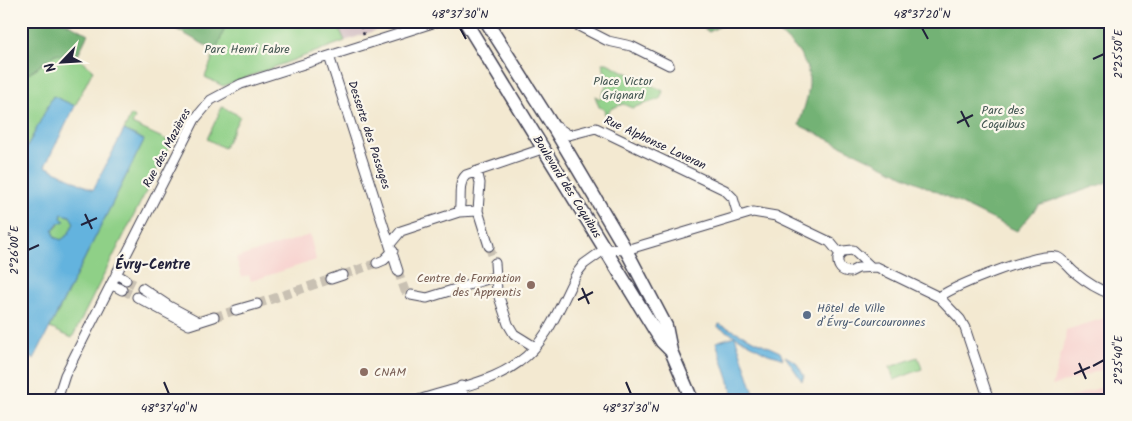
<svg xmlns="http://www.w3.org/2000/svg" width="1132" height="421" font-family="Kalam,sans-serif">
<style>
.built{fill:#f7d0cd}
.industrial{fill:#d2bec3}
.green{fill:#8fd087;stroke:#587961}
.forest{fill:#73b274;stroke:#4a6a58}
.water{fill:#64b3de;stroke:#436a8c;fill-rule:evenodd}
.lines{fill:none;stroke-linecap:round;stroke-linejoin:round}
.street-tunnel{stroke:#c9c1b3;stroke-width:9;stroke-dasharray:9 4.5;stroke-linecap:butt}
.street-casing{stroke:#414052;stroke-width:11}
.secondary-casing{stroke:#414052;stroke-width:15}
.street{stroke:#fff;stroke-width:9}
.secondary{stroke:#fff;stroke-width:12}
.rail{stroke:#22223b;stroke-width:2.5;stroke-dasharray:8 4;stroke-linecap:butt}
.ticks{fill:none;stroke:#22223b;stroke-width:2}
.education-dot{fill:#8d6e63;stroke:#fbf7ec;stroke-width:2}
.service-dot{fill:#5c6f8a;stroke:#fbf7ec;stroke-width:2}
.labels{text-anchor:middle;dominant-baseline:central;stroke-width:4.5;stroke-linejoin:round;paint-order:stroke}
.park-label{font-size:12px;fill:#435652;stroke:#fbf7ec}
.street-label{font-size:12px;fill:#22223b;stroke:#fbf7ec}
.education-label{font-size:12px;fill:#785e54;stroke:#fbf7ec;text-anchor:end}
.service-label{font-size:12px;fill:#4e5e75;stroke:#fbf7ec;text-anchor:start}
.neighbourhood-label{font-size:14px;font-weight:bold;fill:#22223b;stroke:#fbf7ec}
.neatline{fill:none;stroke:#22223b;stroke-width:2}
.ticks-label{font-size:12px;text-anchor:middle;fill:#22223b}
</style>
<rect width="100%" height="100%" fill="#fbf7ec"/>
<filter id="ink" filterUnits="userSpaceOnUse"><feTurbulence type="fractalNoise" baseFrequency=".02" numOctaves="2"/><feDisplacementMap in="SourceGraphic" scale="10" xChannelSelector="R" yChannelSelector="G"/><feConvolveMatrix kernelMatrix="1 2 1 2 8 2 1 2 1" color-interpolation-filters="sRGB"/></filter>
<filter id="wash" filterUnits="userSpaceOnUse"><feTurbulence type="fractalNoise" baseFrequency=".0096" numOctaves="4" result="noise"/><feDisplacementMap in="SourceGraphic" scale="20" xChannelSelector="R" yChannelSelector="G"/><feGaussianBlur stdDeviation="1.12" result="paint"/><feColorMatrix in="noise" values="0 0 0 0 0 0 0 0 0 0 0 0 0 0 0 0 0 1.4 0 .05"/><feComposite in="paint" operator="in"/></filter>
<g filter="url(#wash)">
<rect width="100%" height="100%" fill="#f3e9d1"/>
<path class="built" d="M310,235L316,260L251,281L249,275L242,277L236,258Z
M1111,316V367L1052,386L1065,340L1066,330Z
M1111,384V400H1062Z"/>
<path class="industrial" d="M336,21H378L380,29L345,41Z"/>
<path class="green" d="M227,21H336L345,41L223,86L205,77Z
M55,54L77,57L93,70L75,106L53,96L21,159V80Z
M602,63H607L663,91L660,99L632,108L623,104L610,109L607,115L604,113L605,110L599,107L595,96L600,99L608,82Z
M222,107L240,116L224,148L207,139Z
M131,115L135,118L132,124L171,142L72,338L50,328L144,140L124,130Z
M62,214L70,216L74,223L68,235L61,240L55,237L53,230L61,222Z
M918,357L922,369L894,380L890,367Z"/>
<path class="forest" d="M21,21H63L88,34L77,57L55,54L21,80Z
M161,21H227L220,41L214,50Z
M378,21H400V22L380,29Z
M694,21H729L709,32Z
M759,21H1111V181L1038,206L1017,231L799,125C803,110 810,94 809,79C807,52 781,32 759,21Z"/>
<path class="water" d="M53,96L75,106L45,166L93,190L124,130L144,140L34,359L21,352V218L29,203L21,198V159ZM62,214L70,216L74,223L68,235L61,240L55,237L53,230L58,223L65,221L61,218Z
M719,324C740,333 759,343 780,352L783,359C777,355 770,356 764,352C748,343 734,335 718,327Z
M735,336L756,400H735L716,342Z
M785,356L796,362L804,376L802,381Z"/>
</g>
<g filter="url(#ink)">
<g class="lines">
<path class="street-tunnel" d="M489,246L495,263
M398,271L405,291L411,295
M343,275L377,263
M126,280L142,288
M122,290L137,297
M257,304L331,279
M214,317L236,310"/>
<defs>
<path id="street" d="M569,21L608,41L631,46L669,65
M329,56L398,271
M557,127L569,135L596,128L725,190L733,198L738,215
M477,171L480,183L478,211L489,246
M459,212C462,200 457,183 466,175L542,149
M391,243L401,231L459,212L478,211
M377,263L384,260L393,251
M495,263L497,291L508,324L514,334L535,347
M870,266L853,250L843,251L838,258C837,267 842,272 850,272L858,268L877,267L939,297L960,319L965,328L989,400
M116,274L126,280
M331,279L343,275
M111,284L122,290
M142,288L169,306L199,322
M411,295L427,298L494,277
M137,297L189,325L214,317
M939,297C957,285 1037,252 1057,257C1064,260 1068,267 1074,272C1086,282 1096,289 1111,294
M236,310L257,304
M461,386L465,400
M57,400L65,375L195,119L211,100L241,84L439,21
M419,400C451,389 491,383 519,362C548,342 561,303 577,273L584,264L605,249L626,250L753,212L776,216L830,242L840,254"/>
<path id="secondary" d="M465,21L662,342L671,351
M486,21L549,120L626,250L666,326L671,351L692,400"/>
</defs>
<use href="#street" class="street-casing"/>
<use href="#secondary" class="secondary-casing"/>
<use href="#street" class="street"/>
<use href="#secondary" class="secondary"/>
<path class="rail" d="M359,21L364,35"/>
</g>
</g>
<path class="ticks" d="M460,28L466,39M922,28L928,39M1093,59L1104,54M961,111L969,127M957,123L973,115M85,214L92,229M81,225L97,218M28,250L39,245M582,288L589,304M578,300L593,292M1079,363L1086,379M1093,366L1104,360M1074,374L1090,367M164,382L169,394M626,382L631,394"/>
<g class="education-dot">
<circle cx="531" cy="285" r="5"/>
<circle cx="364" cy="372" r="5"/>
</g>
<circle class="service-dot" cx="807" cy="315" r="5"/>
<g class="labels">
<g class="park-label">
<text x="247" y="49">Parc Henri Fabre</text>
<text x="623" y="81">Place Victor<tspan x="623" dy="14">Grignard</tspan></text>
<text x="1003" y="110">Parc des<tspan x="1003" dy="14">Coquibus</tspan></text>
</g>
<g class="street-label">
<text transform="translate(369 135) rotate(72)">Desserte des Passages</text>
<text transform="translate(655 143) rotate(25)">Rue Alphonse Laveran</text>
<text transform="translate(167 148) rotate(-62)">Rue des Mazières</text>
<text transform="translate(567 187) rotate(58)">Boulevard des Coquibus</text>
</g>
<g class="education-label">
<text x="521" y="278">Centre de Formation<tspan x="521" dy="14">des Apprentis</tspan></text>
<text x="374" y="372" text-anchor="start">CNAM</text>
</g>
<g class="service-label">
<text x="817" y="308">Hôtel de Ville<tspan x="817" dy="14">d’Évry-Courcouronnes</tspan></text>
</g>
<g class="neighbourhood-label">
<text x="153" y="265">Évry-Centre</text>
</g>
</g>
<rect width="1132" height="421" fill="none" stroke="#fbf7ec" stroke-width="55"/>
<g transform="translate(62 62) rotate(245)" stroke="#fbf7ec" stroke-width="4" paint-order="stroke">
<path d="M0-4L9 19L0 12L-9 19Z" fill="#22223b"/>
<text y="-8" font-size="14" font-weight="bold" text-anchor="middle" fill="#22223b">N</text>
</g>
<rect x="28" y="28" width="1076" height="366" class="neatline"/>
<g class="ticks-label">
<text x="460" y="18">48°37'30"N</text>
<text x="922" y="18">48°37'20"N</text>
<text transform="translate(1118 54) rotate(-90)" y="4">2°25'50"E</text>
<text transform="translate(14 250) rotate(-90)" y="4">2°26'00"E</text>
<text transform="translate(1118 360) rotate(-90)" y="4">2°25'40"E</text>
<text x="169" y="412">48°37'40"N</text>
<text x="631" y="412">48°37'30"N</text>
</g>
</svg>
